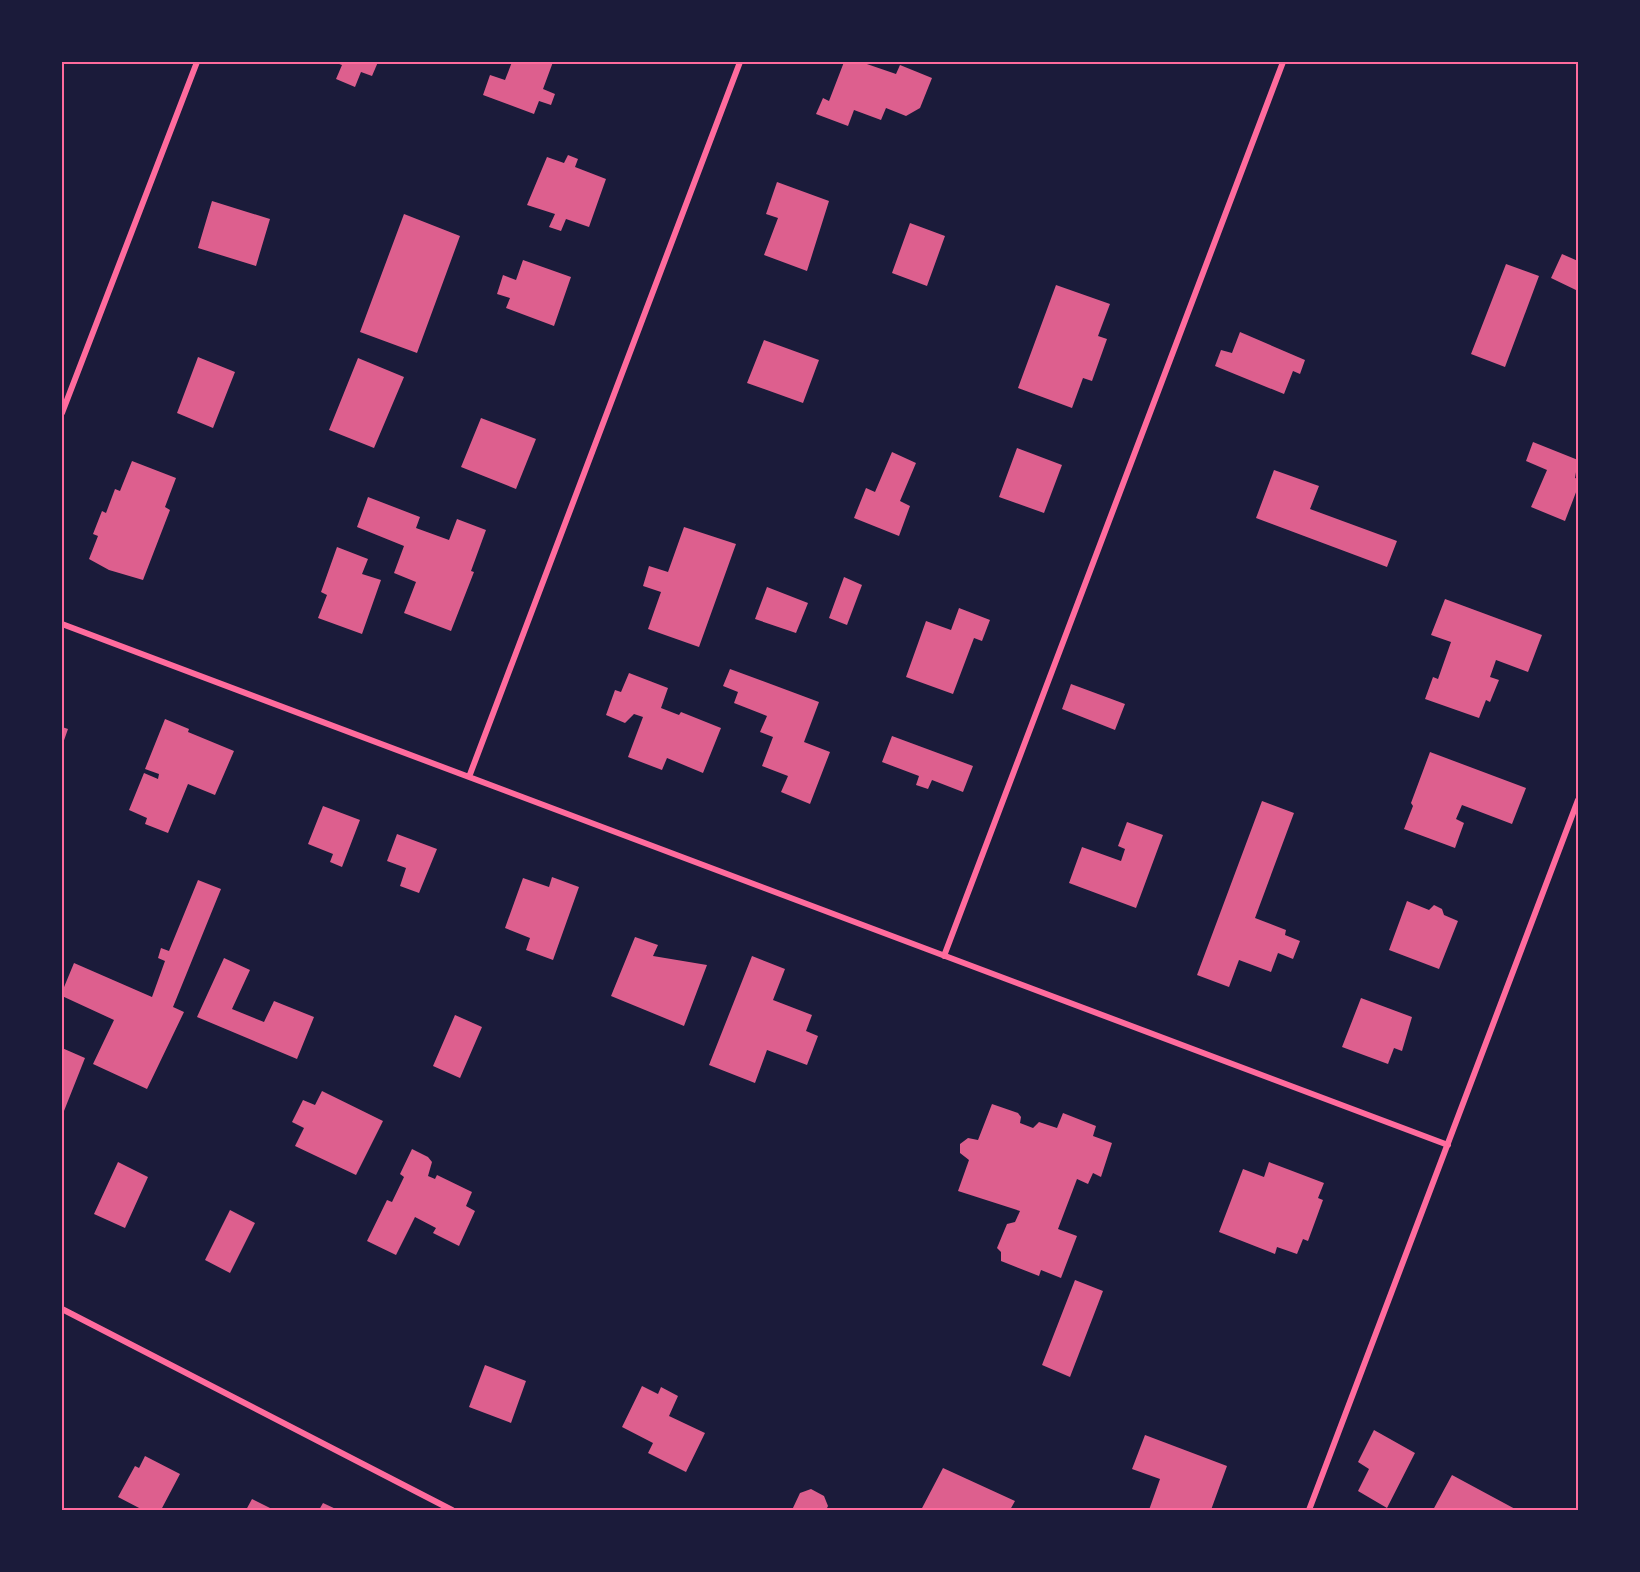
<svg xmlns="http://www.w3.org/2000/svg" width="1640" height="1572" font-family="'DejaVu Sans',sans-serif">
<style>
.building{fill:#dd5f8e}
.lines{fill:none;stroke-linecap:round;stroke-linejoin:round}
.minor{stroke:#ff6b9d;stroke-width:6}
.neatline{fill:none;stroke:#ff6b9d;stroke-width:2}
</style>
<rect width="100%" height="100%" fill="#1b1b3a"/>
<path class="building" d="M334,62H378L372,76L361,72L355,87L336,79L342,65Z
M512,62H553L543,89L555,94L551,105L539,101L534,114L483,95L490,75L505,80Z
M844,62H861L896,74L900,65L932,78L920,108L906,116L886,108L881,120L854,110L848,126L816,114L823,98L829,101Z
M568,155L578,159L575,167L606,179L589,227L566,219L561,231L549,227L555,214L527,205L547,157L564,163Z
M777,182L829,201L807,271L764,255L778,218L766,214Z
M212,201L270,219L256,266L198,248Z
M404,214L460,236L417,353L360,332Z
M910,223L945,236L927,286L892,273Z
M1562,254L1578,261V291L1551,278Z
M523,260L571,277L554,326L506,308L510,298L497,294L503,275L516,280Z
M1506,264L1539,276L1505,367L1471,354Z
M1056,285L1110,304L1098,336L1107,339L1092,381L1083,378L1072,408L1018,388Z
M1240,332L1305,360L1300,374L1293,371L1284,394L1215,366L1221,350L1232,353Z
M764,340L819,360L803,403L747,383Z
M198,357L235,372L213,428L177,413Z
M358,358L404,377L374,448L329,430Z
M481,418L536,439L516,489L461,467Z
M1533,442L1578,460L1575,478L1578,479V487L1565,521L1531,507L1547,470L1526,461Z
M1017,448L1062,465L1044,513L999,497Z
M892,452L916,463L900,501L910,506L899,536L854,518L866,488L875,492Z
M132,461L176,478L165,507L170,510L143,580L109,570L89,559L98,536L93,534L102,511L106,513L115,489L120,491Z
M1274,470L1319,486L1310,509L1397,541L1387,567L1256,518Z
M368,497L420,517L416,528L449,540L457,519L486,530L471,571L474,572L451,631L404,613L416,582L394,573L404,546L357,527Z
M684,527L736,544L699,647L648,629L661,592L643,586L649,566L668,572Z
M337,547L368,559L362,574L381,580L362,634L318,618L327,595L321,592Z
M844,577L862,585L847,625L829,618Z
M767,587L808,603L796,633L755,619Z
M1445,599L1542,635L1528,672L1496,660L1490,677L1499,680L1490,702L1486,700L1479,718L1425,699L1433,677L1438,679L1451,642L1431,635Z
M959,608L990,620L982,641L974,638L953,694L906,677L926,621L951,630Z
M730,669L819,702L804,742L830,752L810,804L781,792L788,776L762,766L773,737L760,732L767,716L734,703L738,692L723,686Z
M629,673L668,688L661,708L679,715L681,712L721,728L703,773L667,758L662,770L628,757L643,717L634,714L625,723L606,715L615,690L621,692Z
M1071,684L1125,704L1115,730L1062,709Z
M165,719L189,729L188,732L234,751L215,795L188,784L168,833L145,824L147,818L129,810L144,773L158,779L159,774L145,769Z
M62,727L68,729L62,746Z
M892,736L973,766L963,792L932,780L928,789L916,785L919,776L882,762Z
M1430,752L1526,788L1512,824L1462,805L1456,819L1464,823L1455,848L1404,829L1413,806L1411,803Z
M1262,801L1294,813L1255,918L1286,930L1285,935L1300,941L1293,959L1278,953L1271,972L1239,960L1229,987L1197,975Z
M323,806L360,820L342,867L330,862L333,854L308,844Z
M1127,822L1163,835L1136,908L1069,883L1082,847L1121,861L1125,849L1118,846Z
M397,834L437,849L419,893L400,886L406,868L387,861Z
M552,877L579,887L553,960L526,950L530,938L505,928L523,878L549,887Z
M198,880L221,889L173,1007L184,1012L147,1089L93,1064L114,1020L62,996V992L74,963L152,997L165,961L158,958L161,948L169,951Z
M1407,901L1429,910L1434,905L1442,909L1444,915L1458,921L1439,969L1389,950Z
M635,937L658,945L653,956L707,965L684,1026L611,996Z
M752,956L785,969L773,1000L812,1015L806,1031L818,1036L807,1065L767,1050L755,1083L709,1065Z
M224,958L250,970L232,1009L264,1022L274,1001L314,1017L297,1059L197,1017Z
M1361,998L1412,1017L1402,1051L1394,1048L1388,1064L1342,1047Z
M455,1015L482,1027L460,1078L433,1066Z
M62,1048L85,1058L62,1116Z
M322,1091L383,1121L356,1175L295,1146L304,1128L292,1122L303,1100L315,1105Z
M992,1104L1018,1113L1021,1117L1020,1123L1033,1128L1039,1122L1057,1128L1063,1113L1096,1126L1093,1136L1112,1143L1101,1177L1093,1173L1088,1184L1077,1179L1058,1229L1077,1236L1061,1278L1041,1270L1039,1276L1001,1261V1252L997,1248L1007,1224L1015,1222L1020,1211L958,1191L969,1160L960,1153V1144L968,1138L978,1140Z
M412,1149L428,1157L432,1162L428,1176L435,1179L437,1175L472,1192L466,1206L475,1211L459,1246L433,1233L436,1228L415,1217L396,1255L367,1241L387,1200L392,1202L404,1177L400,1174Z
M118,1162L148,1177L125,1228L94,1214Z
M1269,1162L1324,1183L1318,1198L1323,1200L1308,1241L1303,1239L1297,1254L1277,1247L1275,1254L1219,1232L1243,1169L1264,1177Z
M230,1210L255,1223L230,1273L205,1260Z
M1075,1280L1103,1291L1070,1377L1042,1365Z
M485,1365L526,1381L511,1423L469,1407Z
M642,1386L658,1394L661,1387L678,1396L669,1416L705,1433L686,1472L648,1453L653,1443L622,1427Z
M1374,1430L1415,1453L1387,1508L1358,1491L1369,1469L1358,1462Z
M1145,1435L1227,1466L1211,1510H1149L1160,1479L1132,1469Z
M145,1456L180,1474L161,1510H143L118,1497L135,1466L139,1468Z
M943,1468L1015,1501L1010,1510H921Z
M1452,1475L1517,1510H1433Z
M811,1489L824,1496L828,1506L826,1510H792L800,1493Z
M252,1499L274,1510H246Z
M323,1503L338,1510H319Z"/>
<g class="lines">
<path class="minor" d="M62,413L197,62
M62,624L1448,1145
M469,777L740,62
M944,956L1283,62
M62,1309L452,1510
M1309,1510L1578,800"/>
</g>
<rect width="1640" height="1572" fill="none" stroke="#1b1b3a" stroke-width="126"/>
<rect x="63" y="63" width="1514" height="1446" class="neatline"/>
</svg>
